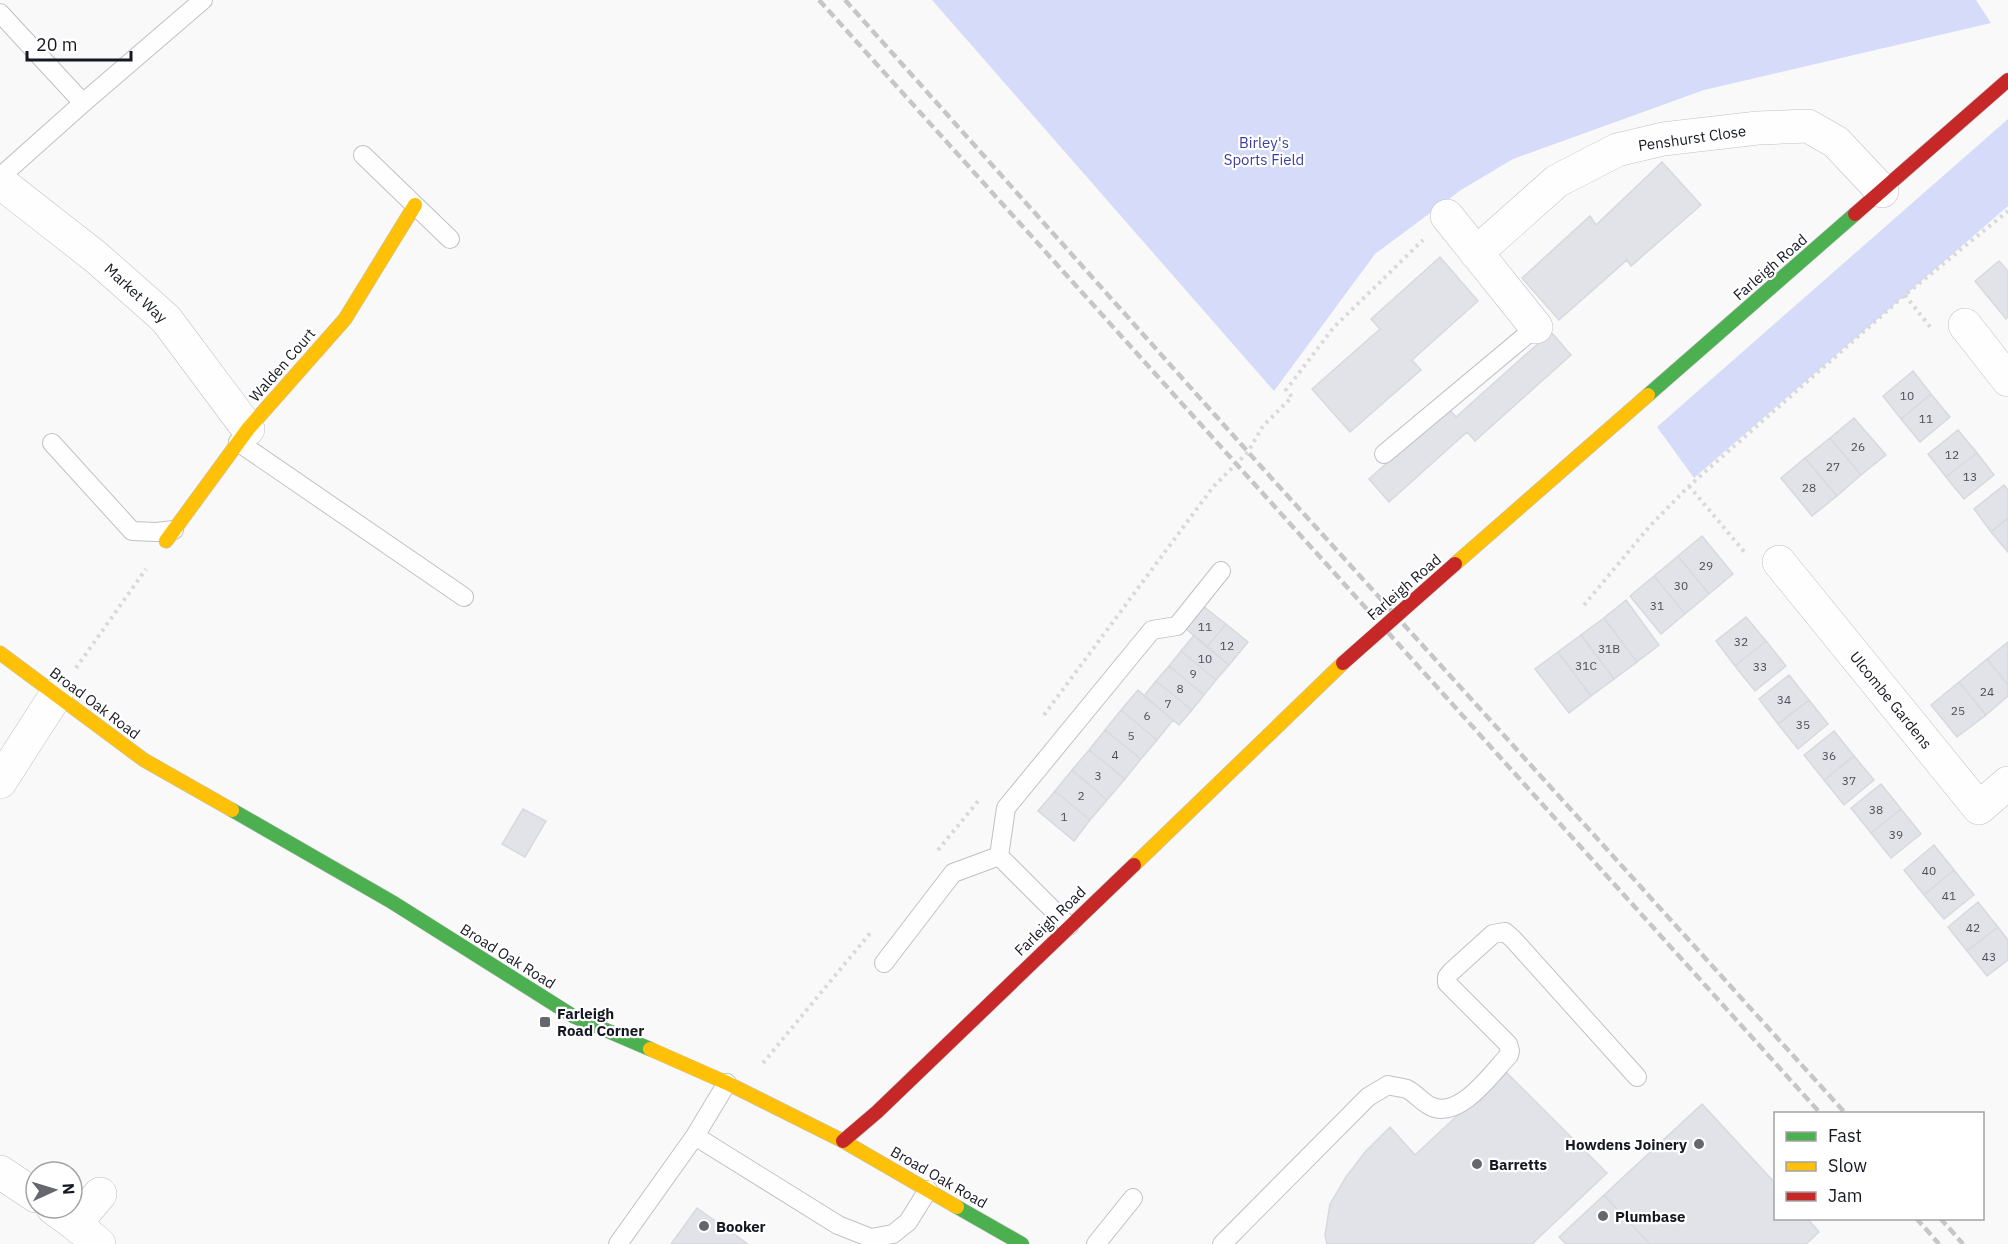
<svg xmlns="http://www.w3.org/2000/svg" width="2008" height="1244" font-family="'IBM Plex Sans',sans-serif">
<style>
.green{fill:#d5dbf8}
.building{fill:#e2e3e9;stroke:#d7d9df;stroke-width:1.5}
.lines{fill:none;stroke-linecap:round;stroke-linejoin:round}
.lane-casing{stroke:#c0c1c7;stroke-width:20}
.street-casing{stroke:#c0c1c7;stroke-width:34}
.fast-casing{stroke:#c0c1c7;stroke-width:15}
.slow-casing{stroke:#c0c1c7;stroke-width:15}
.jam-casing{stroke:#c0c1c7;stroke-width:15}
.path{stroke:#d9d9d9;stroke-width:4;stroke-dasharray:3 4.5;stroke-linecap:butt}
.lane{stroke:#fefefe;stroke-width:18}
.street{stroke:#fefefe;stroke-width:33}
.fast{stroke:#4caf50;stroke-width:14}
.slow{stroke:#ffc107;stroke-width:14}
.jam{stroke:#c62828;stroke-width:14}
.rail{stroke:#c5c6c7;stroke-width:4.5;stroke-dasharray:9 4.5;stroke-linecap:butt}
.jam-bridge-casing{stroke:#c0c1c7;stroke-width:15;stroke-linecap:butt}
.jam-bridge{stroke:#c62828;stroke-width:14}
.poi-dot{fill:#65676e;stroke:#fff;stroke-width:2}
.labels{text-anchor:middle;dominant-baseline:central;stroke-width:4.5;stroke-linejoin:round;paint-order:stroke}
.number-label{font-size:12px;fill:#4b4d56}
.street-label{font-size:15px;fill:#161823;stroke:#fff}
.park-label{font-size:15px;fill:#3c3ea0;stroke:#fff}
.poi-label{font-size:15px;font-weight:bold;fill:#161823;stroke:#fff;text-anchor:start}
</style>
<rect width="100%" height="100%" fill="#f9f9f9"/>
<path class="green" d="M932,0H1976L1991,23L1704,90L1513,159L1461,190L1375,254L1274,391Z
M2008,119V206L1694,478L1657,427Z"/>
<path class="building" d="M1662,162L1701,205L1631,266L1627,260L1559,320L1522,278L1590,216L1596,225Z
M1440,257L1478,301L1412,360L1421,370L1350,432L1312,389L1380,329L1371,319Z
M1999,261L2008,271V317L2006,319L1975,281Z
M1551,332L1571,355L1475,441L1467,432L1389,502L1369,479L1448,408L1456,417Z
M1913,371L1931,394L1901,419L1883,396Z
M1931,394L1950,417L1920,442L1901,419Z
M1854,418L1886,455L1861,475L1830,438Z
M1958,430L1977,453L1946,477L1928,454Z
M1830,438L1861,475L1837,496L1805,458Z
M1977,453L1994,475L1964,499L1946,477Z
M1805,458L1837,496L1812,516L1781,478Z
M2004,485L2008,490V518L1991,532L1974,509Z
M2008,518V552L1991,532Z
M1702,536L1733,574L1709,594L1678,556Z
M1678,556L1709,594L1685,614L1654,576Z
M1654,576L1685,614L1661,634L1630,596Z
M1626,600L1659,645L1637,662L1604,618Z
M1203,606L1226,624L1207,647L1185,628Z
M1746,617L1766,641L1735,666L1716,641Z
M1604,618L1637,662L1614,679L1581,635Z
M1226,624L1248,642L1229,665L1207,647Z
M1194,635L1229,665L1216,680L1181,651Z
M1581,635L1614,679L1591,696L1558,652Z
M1766,641L1786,666L1755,691L1735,666Z
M2008,642V685L1987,659Z
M1181,651L1216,680L1204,695L1169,666Z
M1558,652L1591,696L1569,713L1535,669Z
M1987,659L2008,685V696L1986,715L1959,682Z
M1169,666L1204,695L1192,710L1156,681Z
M1789,675L1809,700L1778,724L1759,699Z
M1156,681L1192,710L1179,725L1144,696Z
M1959,682L1986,715L1957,737L1931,705Z
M1138,690L1173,720L1157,740L1121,710Z
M1809,700L1828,724L1798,749L1778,724Z
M1121,710L1157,740L1141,759L1105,730Z
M1105,730L1141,759L1125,779L1089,750Z
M1834,731L1854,756L1824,780L1804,755Z
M1089,750L1125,779L1107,800L1072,770Z
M1854,756L1874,780L1844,805L1824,780Z
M1072,770L1107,800L1090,820L1055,791Z
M1881,784L1901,809L1871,833L1851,808Z
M1055,791L1090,820L1074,841L1038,811Z
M523,809L546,821L525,857L502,844Z
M1901,809L1921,834L1891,858L1871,833Z
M1934,845L1954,870L1924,895L1904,870Z
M1954,870L1974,895L1944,919L1924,895Z
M1978,902L1998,927L1967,951L1948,927Z
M1998,927L2008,940V960L1987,976L1967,951Z
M1505,1071L1607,1173L1532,1244H1327L1325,1235L1330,1204L1346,1177L1366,1151L1390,1127L1415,1155Z
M1702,1104L1776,1184V1218H1807L1819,1232L1806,1244H1650L1604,1195Z
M1604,1195L1650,1244H1566L1559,1237Z
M697,1208L748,1244H671Z"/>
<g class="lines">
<defs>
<path id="lane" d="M0,13L83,103
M363,155L450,239
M0,177L83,103L203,0
M238,442L464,597
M52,443L132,531L156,532L174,530
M1384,454L1536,327
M999,856L1069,926
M884,963L953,873L999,856L1006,808L1152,630L1177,626L1221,571
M695,1136L838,1225L871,1238L893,1234L908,1222L928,1190
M618,1244L695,1136L727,1083
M1096,1244L1133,1198
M1222,1244L1368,1097L1388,1085C1394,1087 1401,1087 1407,1089C1415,1093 1422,1102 1430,1106C1459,1121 1492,1073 1509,1055L1510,1051L1508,1044L1447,983V977L1451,972L1493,934L1505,932L1513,939L1637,1077"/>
<path id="street" d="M0,182L97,258L166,319L248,429
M1447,216L1536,327
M1476,253L1557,181L1617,150L1663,139L1758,128L1808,126L1836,142L1882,191
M1965,325L2008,380
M1779,562L1979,808L2008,783
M0,782L56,695
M0,1172L36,1196
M53,1208L75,1224L99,1244
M75,1224L100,1194"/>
<path id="fast" d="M1648,395L1855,214
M232,810L392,902L573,1016L650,1049
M957,1207L1022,1244"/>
<path id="slow" d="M166,541L248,429L345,319L415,205
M1455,564L1648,395
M0,653L144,760L232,810
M1134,865L1343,663
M650,1049L727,1083L843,1141L957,1207"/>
<path id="jam" d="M1855,214L2008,80
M843,1141L877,1112L1134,865"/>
</defs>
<use href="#lane" class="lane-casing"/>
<use href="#street" class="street-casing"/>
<use href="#fast" class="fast-casing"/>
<use href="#slow" class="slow-casing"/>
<use href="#jam" class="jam-casing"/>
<path class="path" d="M1905,295L1931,328
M1689,486L1747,555
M1584,605L1649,527L1689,486L1905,295L2008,211
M76,668L146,569
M1044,715L1213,487L1248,452L1263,426L1292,397L1286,390L1334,327L1423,240
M938,850L979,800
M763,1063L871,932"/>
<use href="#lane" class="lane"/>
<use href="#street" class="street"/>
<use href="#fast" class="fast"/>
<use href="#slow" class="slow"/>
<use href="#jam" class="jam"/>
<path class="rail" d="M819,0L1821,1114
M845,0L1248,452L1846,1114
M1916,1218L1939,1244
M1940,1218L1963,1244"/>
<defs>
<path id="jam-bridge" d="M1343,663L1455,564"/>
</defs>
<use href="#jam-bridge" class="jam-bridge-casing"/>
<use href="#jam-bridge" class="jam-bridge"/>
</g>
<g class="poi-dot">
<rect x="539" y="1016" width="12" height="12" rx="3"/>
<circle cx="1699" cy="1144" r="6"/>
<circle cx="1477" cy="1164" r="6"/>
<circle cx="1603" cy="1216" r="6"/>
<circle cx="704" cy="1226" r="6"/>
</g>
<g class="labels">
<g class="number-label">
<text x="1907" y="395">10</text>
<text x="1926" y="418">11</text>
<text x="1858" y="446">26</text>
<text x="1952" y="454">12</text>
<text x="1833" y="466">27</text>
<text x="1970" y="476">13</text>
<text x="1809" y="487">28</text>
<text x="1706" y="565">29</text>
<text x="1681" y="585">30</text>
<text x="1657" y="605">31</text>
<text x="1205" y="626">11</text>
<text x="1741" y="641">32</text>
<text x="1227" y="645">12</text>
<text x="1609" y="648">31B</text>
<text x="1205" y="658">10</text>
<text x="1586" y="665">31C</text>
<text x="1760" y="666">33</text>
<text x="1193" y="673">9</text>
<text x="1180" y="688">8</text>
<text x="1987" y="691">24</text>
<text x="1784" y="699">34</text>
<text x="1168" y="703">7</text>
<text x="1958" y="710">25</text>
<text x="1147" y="715">6</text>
<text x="1803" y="724">35</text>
<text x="1131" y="735">5</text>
<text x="1115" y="754">4</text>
<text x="1829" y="755">36</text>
<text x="1098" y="775">3</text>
<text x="1849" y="780">37</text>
<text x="1081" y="795">2</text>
<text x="1876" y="809">38</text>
<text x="1064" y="816">1</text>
<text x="1896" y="834">39</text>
<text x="1929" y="870">40</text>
<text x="1949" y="895">41</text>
<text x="1973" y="927">42</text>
<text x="1989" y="956">43</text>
</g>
<g class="street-label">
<text transform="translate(1692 138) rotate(-8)">Penshurst Close</text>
<text transform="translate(1770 267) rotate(-41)">Farleigh Road</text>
<text transform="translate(136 293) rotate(43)">Market Way</text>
<text transform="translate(282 365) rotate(-49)">Walden Court</text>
<text transform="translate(1404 587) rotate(-41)">Farleigh Road</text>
<text transform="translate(1891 700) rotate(51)">Ulcombe Gardens</text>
<text transform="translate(95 703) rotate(37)">Broad Oak Road</text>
<text transform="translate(1050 921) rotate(-44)">Farleigh Road</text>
<text transform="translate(508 956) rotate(32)">Broad Oak Road</text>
<text transform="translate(939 1177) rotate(30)">Broad Oak Road</text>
</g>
<g class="park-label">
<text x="1264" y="142">Birley's<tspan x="1264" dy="17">Sports Field</tspan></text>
</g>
<g class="poi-label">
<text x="557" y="1013">Farleigh<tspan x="557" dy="17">Road Corner</tspan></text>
<text x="1687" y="1144" text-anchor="end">Howdens Joinery</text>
<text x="1489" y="1164">Barretts</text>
<text x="1615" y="1216">Plumbase</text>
<text x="716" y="1226">Booker</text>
</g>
</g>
<rect x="1774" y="1112" width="210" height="108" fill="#ffffff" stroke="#a2a3a7" stroke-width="1.5"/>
<rect x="1786" y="1132" width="30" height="9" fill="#4caf50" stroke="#a2a3a7" stroke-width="1.5"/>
<text x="1828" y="1142" font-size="18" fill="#161823">Fast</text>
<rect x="1786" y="1162" width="30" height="9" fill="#ffc107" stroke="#a2a3a7" stroke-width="1.5"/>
<text x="1828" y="1172" font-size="18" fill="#161823">Slow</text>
<rect x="1786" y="1192" width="30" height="9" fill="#c62828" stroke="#a2a3a7" stroke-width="1.5"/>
<text x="1828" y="1202" font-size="18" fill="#161823">Jam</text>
<g transform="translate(54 1190) rotate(86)"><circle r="28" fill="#ffffff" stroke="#a2a3a7" stroke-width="1.5"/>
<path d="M0-4.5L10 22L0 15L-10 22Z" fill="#65676e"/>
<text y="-9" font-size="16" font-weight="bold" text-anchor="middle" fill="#161823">N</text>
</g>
<path d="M27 51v9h104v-9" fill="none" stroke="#161823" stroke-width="3"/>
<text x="36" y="51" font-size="18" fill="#161823" stroke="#ffffff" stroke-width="4.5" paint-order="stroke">20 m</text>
</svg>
